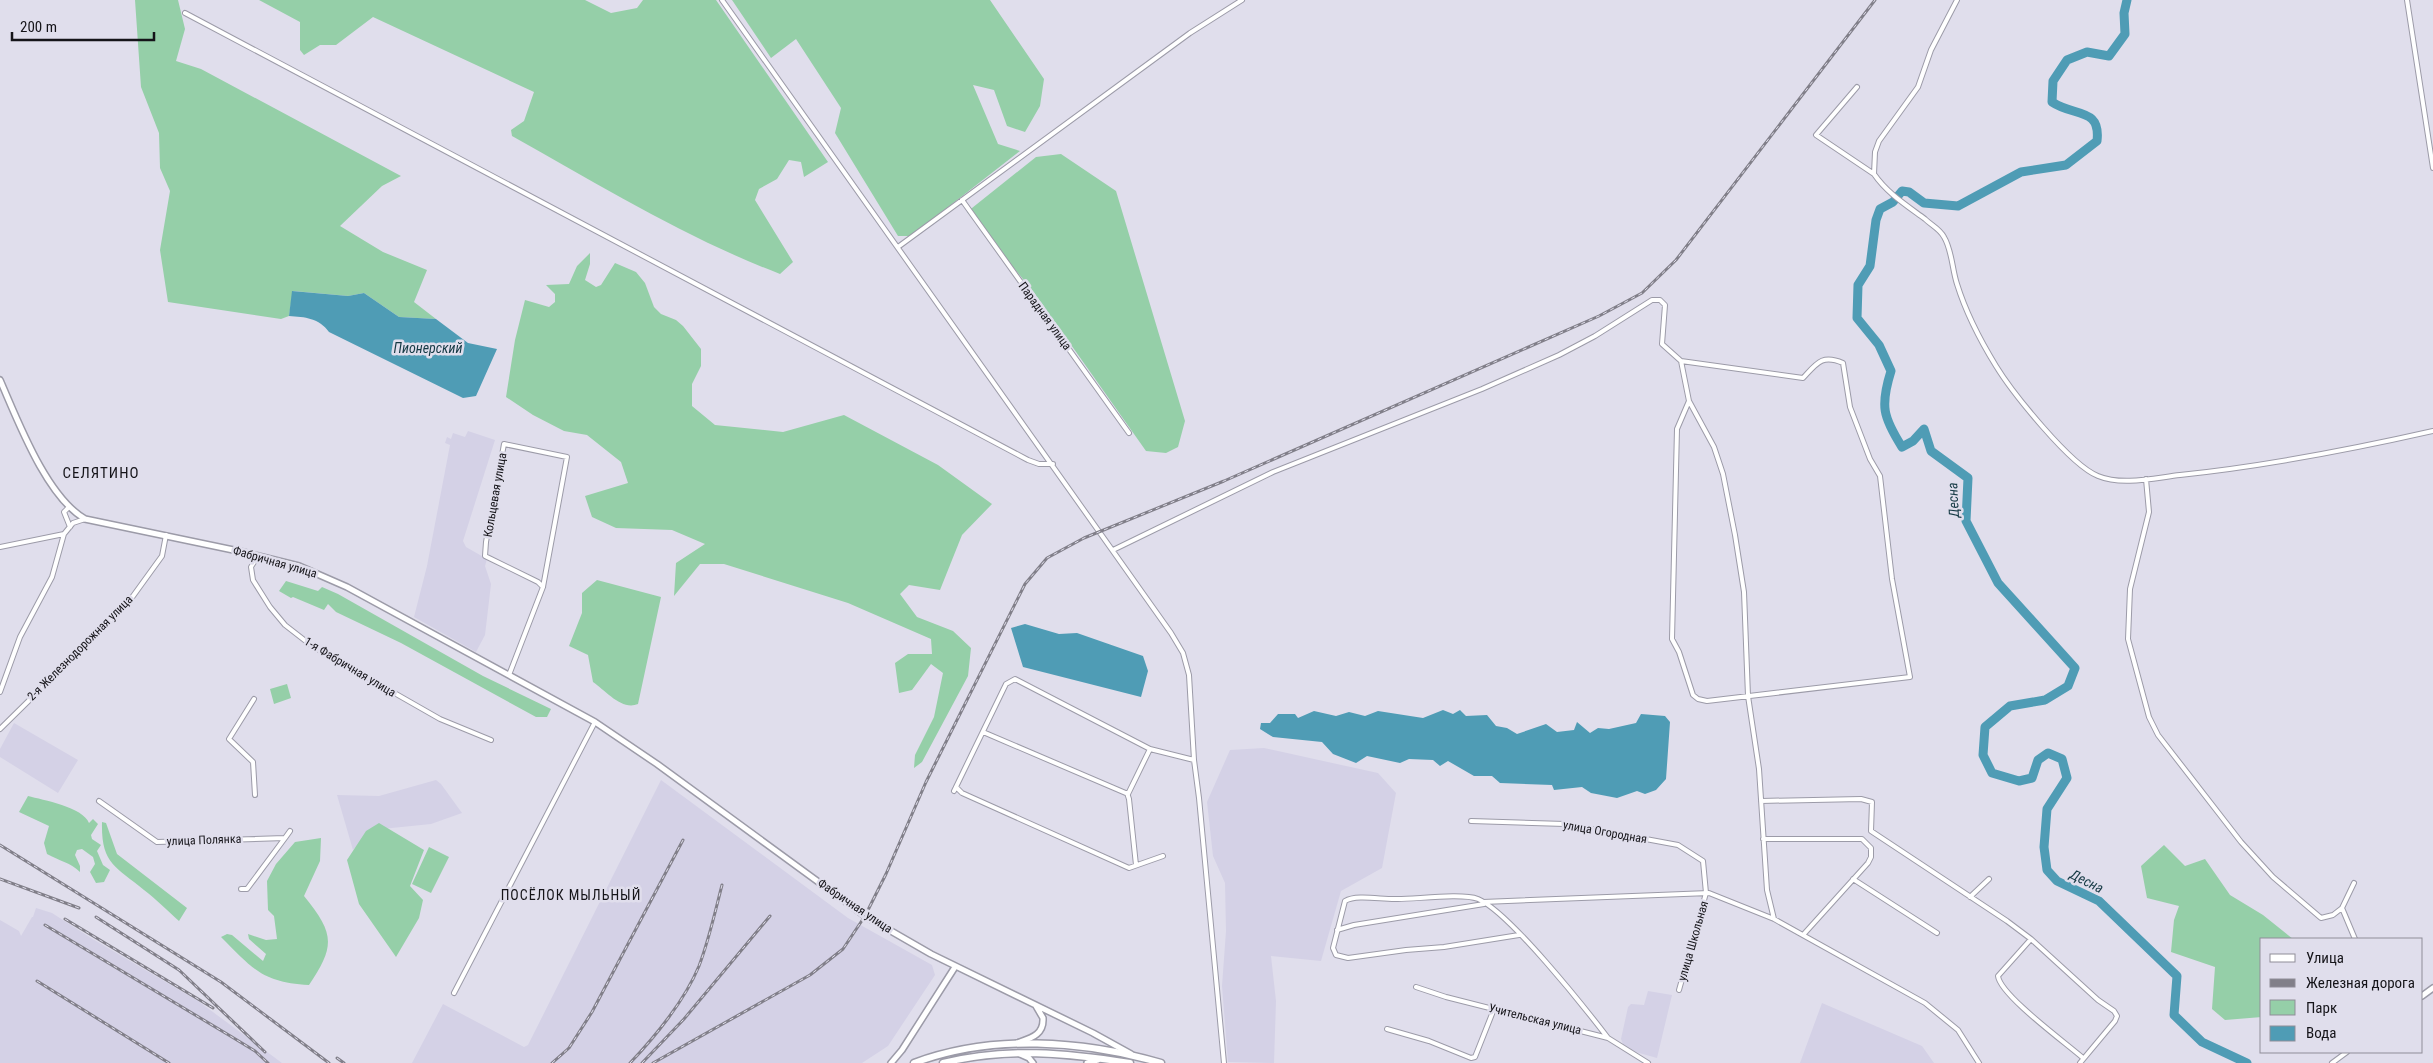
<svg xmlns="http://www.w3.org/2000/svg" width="2433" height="1063" font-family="'Roboto Condensed',sans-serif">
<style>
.built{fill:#d4d1e6}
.green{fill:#95cfa8}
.water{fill:#4f9cb5}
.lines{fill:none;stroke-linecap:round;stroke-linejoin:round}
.river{stroke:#4f9cb5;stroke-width:9}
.minor-casing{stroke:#9c9ba8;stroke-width:6}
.tertiary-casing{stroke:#9c9ba8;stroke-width:8}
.trunk-casing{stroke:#9c9ba8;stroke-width:9}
.minor{stroke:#fff;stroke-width:4}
.tertiary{stroke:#fff;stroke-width:5}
.trunk{stroke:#fff;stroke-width:6}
.rail-casing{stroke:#817f89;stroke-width:3}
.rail{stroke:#e0deec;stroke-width:1;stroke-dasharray:4;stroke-linecap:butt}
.labels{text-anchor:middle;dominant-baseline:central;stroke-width:5;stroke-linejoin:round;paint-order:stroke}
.street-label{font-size:12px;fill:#151419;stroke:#e0deec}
.water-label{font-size:14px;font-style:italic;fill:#153944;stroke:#e0deec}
.neighbourhood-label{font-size:14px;letter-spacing:1px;fill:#151419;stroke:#e0deec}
.quarter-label{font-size:15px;letter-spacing:1px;fill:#151419;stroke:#e0deec}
</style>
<rect width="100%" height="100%" fill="#e0deec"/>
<path class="built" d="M468,431L495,440L463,541L466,547L487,559L485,566L491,584L485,635L476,652L414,617L427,566L450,445L445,443L447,437L451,439L453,433L465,437Z
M14,723L78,760L58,793L0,757V749Z
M1264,748L1378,773L1396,793L1382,868L1341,891L1321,961L1271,956L1276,1001L1274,1063L1228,1062L1222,986L1226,931L1225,883L1213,856L1207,802L1230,750Z
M436,780L441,784L462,813L431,824L372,830L353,850L337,795L379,796Z
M661,780L848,918L932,965L935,975L888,1046L862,1063H412L443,1004L524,1047L528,1045Z
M36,908L52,913L91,938L198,1001L282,1063H0V920L19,931L21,936L32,917H33Z
M1648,991L1672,995L1657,1058L1632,1051L1623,1044L1621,1039L1628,1007L1631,1004L1644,1005Z
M1822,1003L1922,1046L1934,1063H1800Z"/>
<path class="green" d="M135,0H178L185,29L176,61L201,69L401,176L382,186L340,226L383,252L427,270L414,302L436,319L399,317L364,293L348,296L293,291L289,316L281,319L168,302L160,250L170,191L160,168L159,133L141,87Z
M259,0H585L611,13L637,8L643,0H716L828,162L804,177L801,162L789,160L777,179L759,189L755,200L793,262L780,274C686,238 599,185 512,136L511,130L524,121L534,92L373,17L336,45H320L304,55L300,50V22Z
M732,0H990L1044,79L1040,106L1025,132L1007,126L994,90L973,85L998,144L1020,151L911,236H898L835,133L841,108L796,39L771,58Z
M1061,154L1116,191L1185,421L1178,447L1166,453L1146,451L1033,291L967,212L1036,157Z
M590,253V264L585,280L596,287L601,285L615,263L636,272L645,283L654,307L661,314L676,320L683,326L701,349V366L692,384V406L715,425L783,432L844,415L938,465L992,504L962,535L940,590L909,585L900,594L917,617L953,631L971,648L968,676L922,762L914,768L915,755L934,717L943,673L931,664L912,690L899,693L895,663L908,654H932L931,639L848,603L724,564H700L674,596L676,563L705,544L672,530L616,528L592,517L585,496L628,483L621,462L587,435L564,431L533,415L506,397L515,340L525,300L549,307L555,302V294L546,285L569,284L577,266Z
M597,580L661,597L638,704C622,711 606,691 593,682L588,655L569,646L582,613V593Z
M286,581L318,591L322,587L338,594L483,676L551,709L547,717H536L401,643L336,612L328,604L324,610L293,597L291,598L279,591Z
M287,684L291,698L274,704L270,689Z
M28,796C43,800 83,807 89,823L93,819L98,824L91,835L92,839L101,845L97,851L103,865L110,870L104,882L96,883L90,872L95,864L93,857L82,849L77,850L75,855L80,866V872C70,862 59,861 47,854L44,843L49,826L19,812Z
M102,822L106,823L117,854L187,908L179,921C168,911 156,899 144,890C115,866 101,864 102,822Z
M379,823L424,850L410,886L423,900L419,918L396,957L359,904L347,860L366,831Z
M321,838L320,861L304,896C334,933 336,945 309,985C262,982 253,969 221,937L227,934L232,935L263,961L266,954L249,939L248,934L266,940L277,939L274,916L268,910L267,881L276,864L295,842Z
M2164,845L2185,866L2205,859L2230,895L2263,915L2293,939H2262V1017L2225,1020L2212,1009L2215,967L2171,952L2174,920L2179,906L2147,898L2141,866Z
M429,847L449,857L431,893L412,884Z"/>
<path class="water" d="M292,291L348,296L364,293L399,317L436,319L468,343L497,349L476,396L463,398L329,332C319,318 305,317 289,316Z
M1025,624L1059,634L1077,633L1143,656L1148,671L1141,697L1023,667L1011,628Z
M1443,710L1453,714L1460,710L1466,716L1487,715L1496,726L1507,728L1517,734L1546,724L1557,732L1574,730L1577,722L1590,733L1598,728L1609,729L1636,723L1641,714L1665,716L1670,722L1666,779L1656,790L1645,794L1637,791L1617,798L1591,793L1582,787L1554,790L1552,785L1500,783L1492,776H1474L1448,761L1440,766L1433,760L1409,759L1400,763L1367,756L1356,763L1333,754L1322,742L1273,737L1260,729L1261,723H1270L1278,714H1295L1298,718L1314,711L1336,716L1349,712L1365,716L1378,711L1423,718Z"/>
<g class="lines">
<path class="river" d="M2127,0L2124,13L2125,34L2109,56L2087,52L2067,60L2053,81L2052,102C2074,117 2101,107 2097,141L2066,165L2021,172L1958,206L1924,203L1909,192L1902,191L1893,202L1880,209L1876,220L1870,266L1858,285L1857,318L1879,345L1891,371C1880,406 1883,417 1902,447L1913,441L1924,429L1931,451L1968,478L1966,521L1998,583L2075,668L2068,686L2045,700L2010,706L1985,727L1983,755L1992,773L2019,781L2032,778L2038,760L2048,753L2062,759L2067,778L2047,809L2044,847L2047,870L2057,881L2099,901L2177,976L2174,1015L2202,1042L2247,1063"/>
<defs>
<path id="minor" d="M722,0L1171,633L1183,653L1189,675L1194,760L1199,798L1224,1063
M1957,0L1931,50L1918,87L1879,141L1875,152L1874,174C1887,193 1906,205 1925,219C1931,225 1940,229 1944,237C1952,250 1952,269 1957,284C1966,313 1980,340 1996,366C2012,392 2070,465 2098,476C2122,486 2154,478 2180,475C2266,466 2349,450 2433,431
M2407,0L2433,168
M185,13L1028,460L1039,464H1053
M1857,87L1816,135L1874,174
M962,200L1129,433
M898,247L1190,33L1242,0
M1689,401L1714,447L1723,474L1735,535L1744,592L1748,696L1759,769L1767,890L1774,919
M2146,479L2149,512L2130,589L2128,639L2149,717L2158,735L2241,842L2273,877L2321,918L2333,915L2342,908
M69,507L64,512L70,527
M0,547L64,534L73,523L85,519
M1113,550L1273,472L1482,389L1559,355L1595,336L1652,300H1660L1665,305L1662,344L1681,361L1689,401L1677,429L1672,639L1679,652L1693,695L1698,699L1707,701L1910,677L1892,579L1880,476L1870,459L1850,407L1843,363C1822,354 1817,363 1803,378L1681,361
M258,556L251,567L253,580L270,607L285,625L312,646L440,719L491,740
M509,675L543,587L567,457L504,444L486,542L485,556L538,582L543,587
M0,692L20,637L52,577L64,534
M254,699L229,739L253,762L255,795
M0,729L128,603L162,556L166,535
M983,732L1128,794L1150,749
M956,787L962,793L1129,868L1163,856
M954,791L1006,684L1015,679L1150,749L1194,760
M1127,793L1129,799L1136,865
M99,801L157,842L285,838L290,831
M1761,801L1861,799L1872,802L1871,831L2007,921L2031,939L2098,1000L2114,1011L2117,1016L2115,1021L2080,1063
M1471,821L1565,824L1678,845L1703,861L1706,893L1679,990
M1763,839H1862L1871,848V857L1868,863L1803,935
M1853,879L1937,933
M2354,883L2342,908L2355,939
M241,889H247L285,838
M1970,897L1989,879
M1483,902L1709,893L1774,919L1925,1003L1958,1030L1979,1063
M1337,930L1354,925L1484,904
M1519,935L1444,947L1406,950L1348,958L1336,955L1333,948L1345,901C1357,894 1383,900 1398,899C1417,899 1462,893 1478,899C1509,912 1585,1008 1608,1038
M2031,939L1998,976C2000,995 2066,1043 2083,1058
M1416,987L1446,997L1608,1038L1648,1063
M454,993L595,722
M1387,1029L1429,1041L1471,1058L1475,1057L1494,1009
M2332,1063L2347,1052"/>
<path id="tertiary" d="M0,380C18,421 46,496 85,519L243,552L299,566L347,587L595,722L657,764L865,916L931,954L1093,1033L1131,1054
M2422,996L2433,988
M1017,1043C1031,1038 1044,1035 1043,1018L1036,1006
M1020,1054L1029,1058L1033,1063
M891,1063L902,1050L955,967
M1087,1063L1098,1060"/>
<path id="trunk" d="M914,1063C992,1034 1082,1040 1161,1063
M943,1063C1006,1047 1067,1053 1130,1063"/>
</defs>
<use href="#minor" class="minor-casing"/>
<use href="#tertiary" class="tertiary-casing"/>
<use href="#trunk" class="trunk-casing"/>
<use href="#minor" class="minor"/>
<use href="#tertiary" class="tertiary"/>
<use href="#trunk" class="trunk"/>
<defs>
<path id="rail" d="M0,845L221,982L329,1063
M0,879L79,908
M96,917L179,970L265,1052
M65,919L213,1008
M45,925L232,1037L255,1051L268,1063
M37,981L169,1063
M337,1058L344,1063
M552,1063L569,1048L592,1012L683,840
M630,1063C655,1037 685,1000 699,966C709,940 715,912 722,885
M642,1063L684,1019L770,916
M653,1063L810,975L843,949L865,916L886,874L926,782L1025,584L1047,558L1084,538L1224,481L1599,316L1642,293L1676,260L1875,0"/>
</defs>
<use href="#rail" class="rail-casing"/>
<use href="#rail" class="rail"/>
</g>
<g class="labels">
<g class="street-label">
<text transform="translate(1045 316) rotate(54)">Парадная улица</text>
<text transform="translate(495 495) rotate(-80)">Кольцевая улица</text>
<text transform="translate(275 562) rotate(16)">Фабричная улица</text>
<text transform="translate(80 648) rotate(-45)">2-я Железнодорожная улица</text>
<text transform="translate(350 667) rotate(31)">1-я Фабричная улица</text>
<text transform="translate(1605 832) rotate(10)">улица Огородная</text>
<text transform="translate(204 840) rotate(-2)">улица Полянка</text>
<text transform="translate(855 906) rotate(34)">Фабричная улица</text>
<text transform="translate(1693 941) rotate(-74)">улица Школьная</text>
<text transform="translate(1535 1019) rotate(14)">Учительская улица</text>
</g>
<g class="water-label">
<text x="428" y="348">Пионерский</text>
<text transform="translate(1953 500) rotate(-93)">Десна</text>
<text transform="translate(2087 881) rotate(27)">Десна</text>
</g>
<g class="neighbourhood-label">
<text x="571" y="895">ПОСЁЛОК МЫЛЬНЫЙ</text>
</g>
<g class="quarter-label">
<text x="101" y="473">СЕЛЯТИНО</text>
</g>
</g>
<rect x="2260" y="938" width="162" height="115" fill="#e0deec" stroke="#8f8d98"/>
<rect x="2270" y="954" width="25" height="8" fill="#ffffff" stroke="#8f8d98"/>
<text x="2306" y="963" font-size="15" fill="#151419">Улица</text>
<rect x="2270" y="979" width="25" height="8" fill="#817f89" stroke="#8f8d98"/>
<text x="2306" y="988" font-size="15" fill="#151419">Железная дорога</text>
<rect x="2270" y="1000" width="25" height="15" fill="#95cfa8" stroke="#8f8d98"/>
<text x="2306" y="1013" font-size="15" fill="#151419">Парк</text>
<rect x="2270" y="1026" width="25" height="15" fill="#4f9cb5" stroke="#8f8d98"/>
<text x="2306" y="1038" font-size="15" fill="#151419">Вода</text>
<path d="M12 32v8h142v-8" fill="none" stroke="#151419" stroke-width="2.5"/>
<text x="20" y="32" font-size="15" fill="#151419" stroke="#e0deec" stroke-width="4" paint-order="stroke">200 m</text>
</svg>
